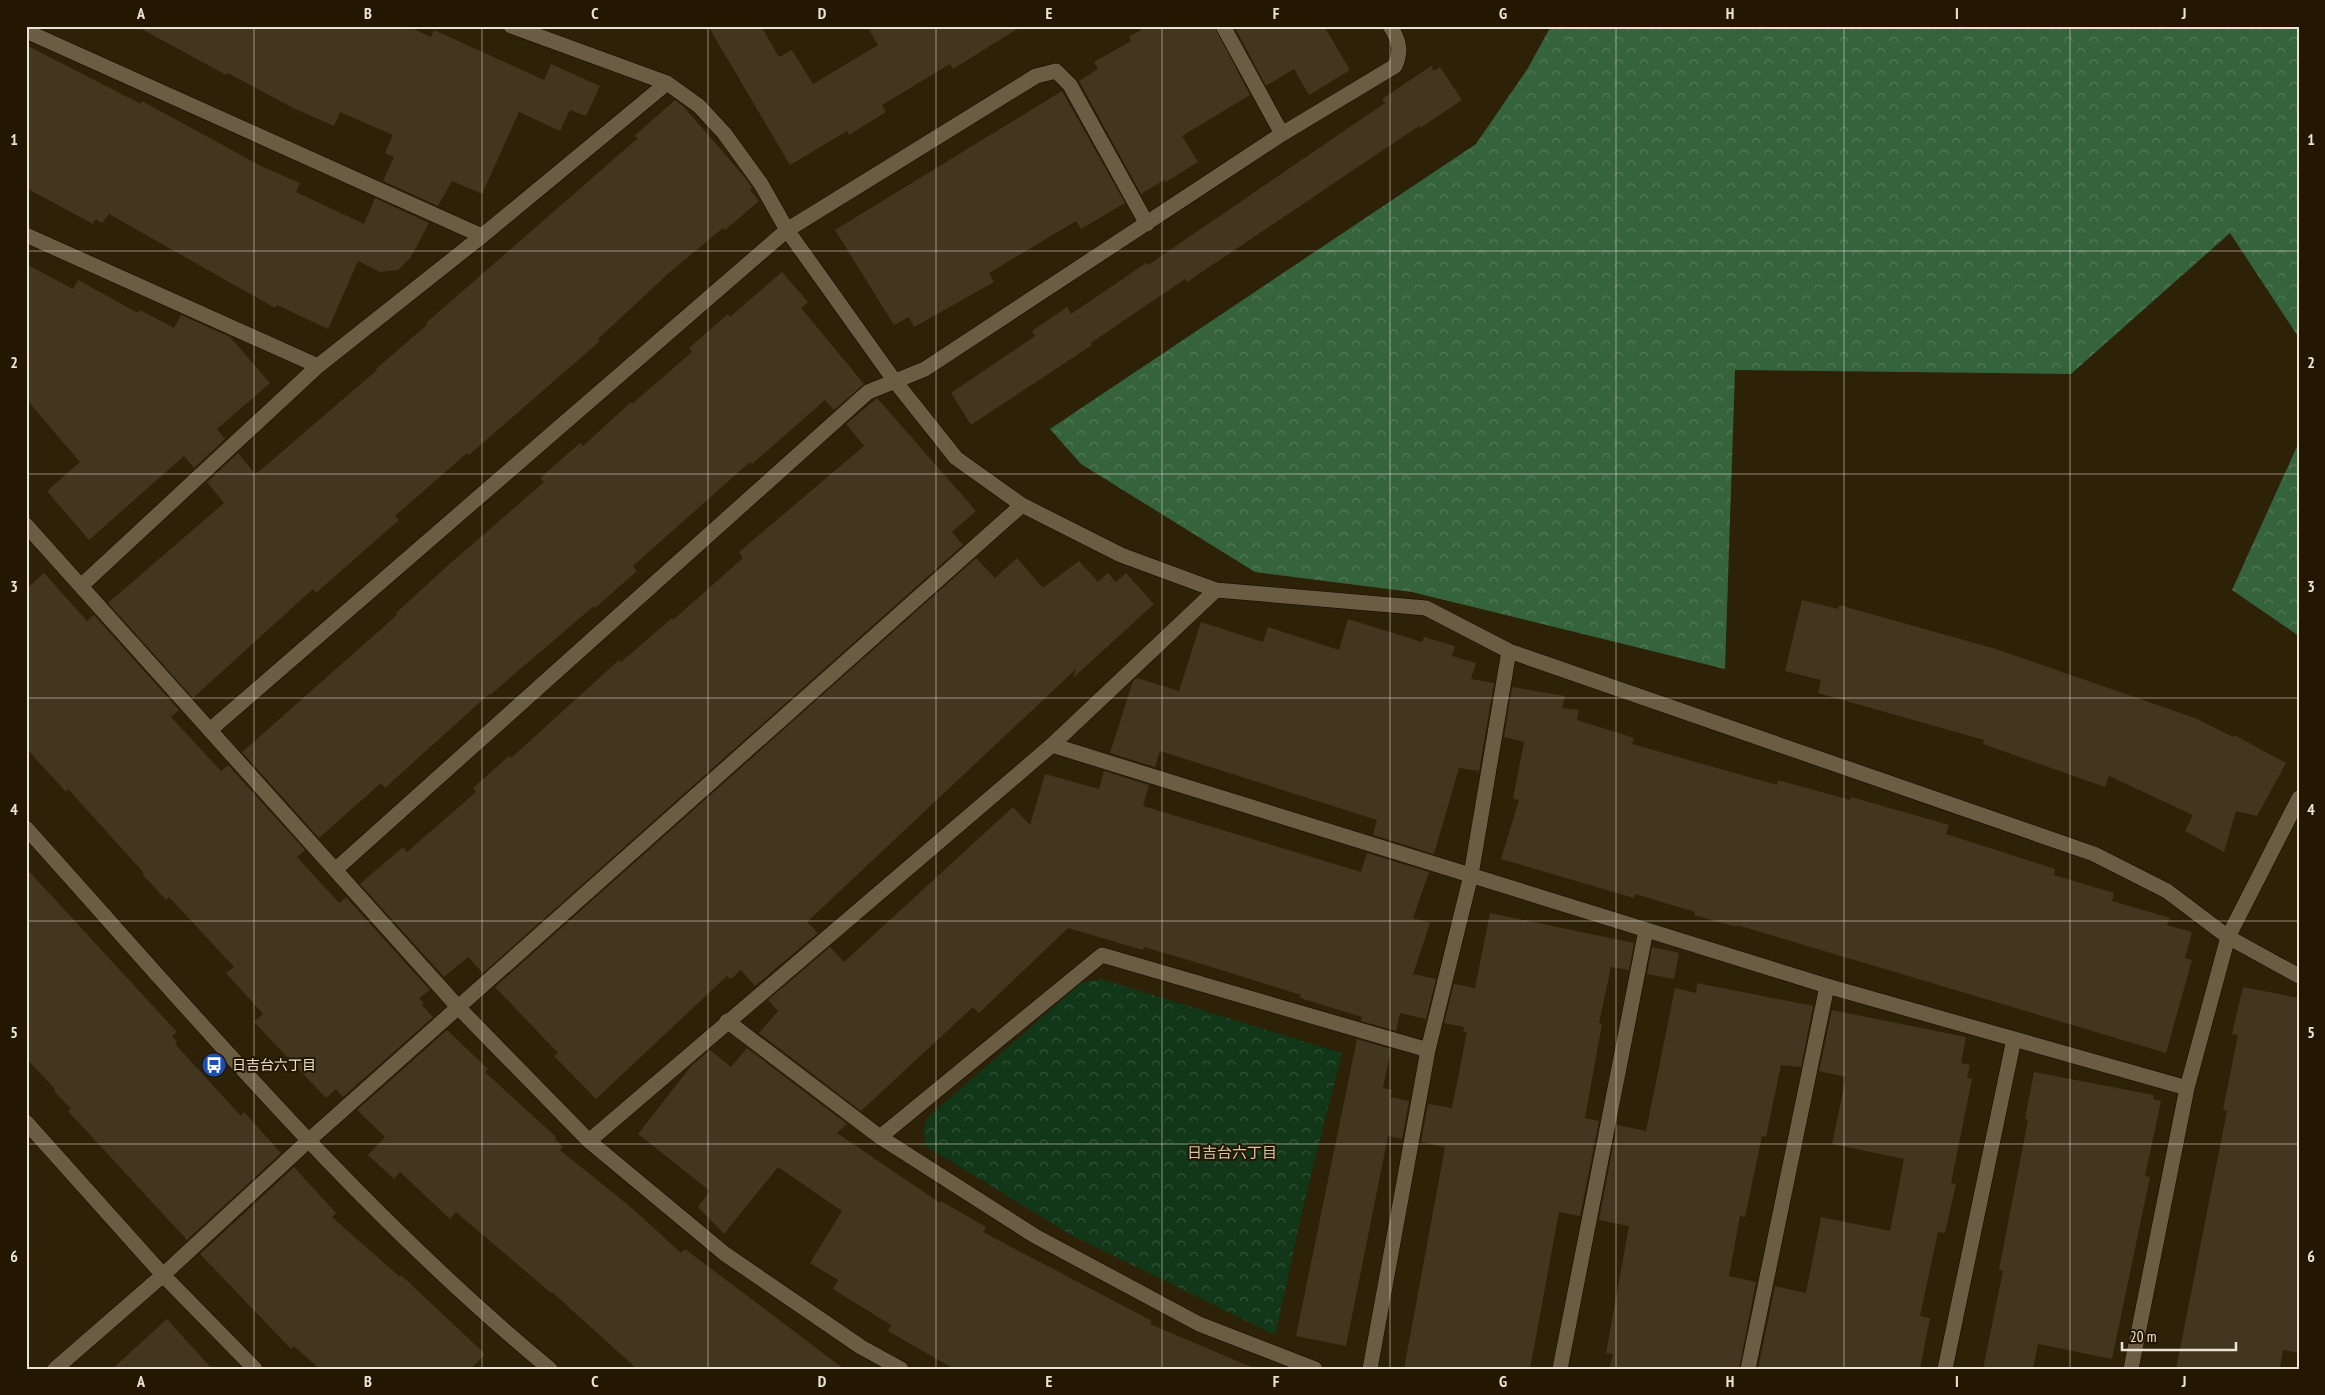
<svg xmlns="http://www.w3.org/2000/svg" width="2325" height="1395" font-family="'PT Sans Narrow','Noto Sans JP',sans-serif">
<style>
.forest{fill:url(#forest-crowns)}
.park{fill:url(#park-crowns)}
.building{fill:#43361e}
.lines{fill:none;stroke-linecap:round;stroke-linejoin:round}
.minor-casing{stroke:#150a00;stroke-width:16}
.minor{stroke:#6b5d44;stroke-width:15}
.grid{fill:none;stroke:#ebe3d5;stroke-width:1;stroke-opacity:0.55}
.labels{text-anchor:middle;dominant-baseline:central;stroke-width:4;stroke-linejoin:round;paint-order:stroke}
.poi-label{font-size:14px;fill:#ebe3d5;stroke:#231701;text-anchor:start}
.neighbourhood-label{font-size:15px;fill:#d7c7aa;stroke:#231701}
.neatline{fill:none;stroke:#ebe3d5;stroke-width:2}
.grid-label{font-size:16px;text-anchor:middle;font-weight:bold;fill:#ebe3d5}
</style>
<defs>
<pattern id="forest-crowns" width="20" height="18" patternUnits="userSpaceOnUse" patternTransform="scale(1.25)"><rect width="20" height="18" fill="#35643c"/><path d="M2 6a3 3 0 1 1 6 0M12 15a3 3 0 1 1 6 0" fill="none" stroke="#527a57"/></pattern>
<pattern id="park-crowns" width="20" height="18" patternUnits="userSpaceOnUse" patternTransform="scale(1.25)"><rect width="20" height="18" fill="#113618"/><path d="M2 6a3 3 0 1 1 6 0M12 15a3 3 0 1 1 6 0" fill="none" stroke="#345339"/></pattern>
</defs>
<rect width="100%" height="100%" fill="#2d2108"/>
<path class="forest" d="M1551,26H2299V338L2230,233L2071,374L1735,370L1725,669L1412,592L1255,572L1081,464L1050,429L1476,144L1528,68Z
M2299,442V636L2232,590Z"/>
<path class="park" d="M1101,979L1342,1053L1305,1199L1275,1335L1071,1235L926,1146L923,1130L927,1118L1082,982Z"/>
<path class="building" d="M136,26H407L431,37L434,30L544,80L551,64L600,86L586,116L570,110L560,131L519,112L482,194L452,181L438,206L383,181L394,157L385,153L393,135L340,112L334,126L293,108L228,73L226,75Z
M708,26H761L779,57L792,50L813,84L878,45L867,26H1022L953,69L950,64L882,105L886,112L849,135L847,131L790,165Z
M1147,26H1214L1250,95L1182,136L1198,162L1166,182L1164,180L1141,194L1079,81L1098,69L1094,62L1131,41L1129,37Z
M1234,26H1324L1350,70L1309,95L1294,69L1266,86Z
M26,45L141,104L142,101L261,166L300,183L296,192L364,224L375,198L429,223L411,257L398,270L380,272L358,261L328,329L277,305L275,308L109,214L102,223L95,219L93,224L26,188Z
M1431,66L1434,71L1440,67L1462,100L1420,128L1419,126L1187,282L1185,279L1091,343L1092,345L971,425L951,393L1035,336L1032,331L1067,307L1071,314L1146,263L1148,265L1385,103L1382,99Z
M1062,91L1125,203L1081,229L1076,221L989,273L994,282L914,327L909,317L894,325L835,230Z
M675,100L684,107L747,180L752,188L750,190L759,201L725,230L723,228L669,273L598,339L600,341L469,455L467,453L395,516L399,520L316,593L313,589L193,698L108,603L224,503L207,482L238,453L255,474L262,469L377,370L376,369L428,324L426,323L638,138L634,136Z
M26,264L73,289L78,280L138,313L140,310L174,328L181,315L230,337L270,383L217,429L225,439L194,468L184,456L89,540L47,491L80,462L26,399Z
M782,272L808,302L801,308L864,384L834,410L825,400L752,464L750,462L633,566L637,571L595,608L594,606L490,695L489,694L385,788L381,783L319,838L242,752L397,615L396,613L445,568L544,482L540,478L580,443L583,446L631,402L632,404L692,352L689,348L728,314L730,317Z
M877,398L976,511L952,532L963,545L483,973L468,957L444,977L360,884L403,847L407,852L476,792L473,788L509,756L511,758L619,660L621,662L672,618L673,620L743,558L739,552L864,446L846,424Z
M976,558L995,578L1017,558L1043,588L1079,561L1098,582L1108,573L1116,582L1126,573L1154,604L1073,678L1076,669L807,922L818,933L755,986L741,970L731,979L727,976L596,1099L554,1056L558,1053L495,987Z
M44,573L87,621L94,615L179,710L171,717L221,771L228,765L305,850L297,857L339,903L346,897L430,990L419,998L424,1003L422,1005L433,1017L343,1097L336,1089L326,1098L254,1022L263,1014L226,973L234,967L169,897L166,900L142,874L144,873L68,789L66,792L26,748V589Z
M1802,600L1838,609L1839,605L1996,649L2195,718L2233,737L2234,735L2286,763L2257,816L2236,811L2224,852L2185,831L2193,815L2109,776L2105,787L1983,744L1984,740L1818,693L1821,680L1785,671Z
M1348,619L1422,642L1424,637L1455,646L1452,656L1476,663L1471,679L1494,683L1479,771L1459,768L1434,854L1373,835L1377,820L1160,751L1155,767L1110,753L1133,681L1137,678L1179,691L1201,622L1263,642L1268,627L1339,650Z
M1512,687L1565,696L1562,708L1579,710L1577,720L1634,738L1632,744L1777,785L1778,780L1850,800L1851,797L1949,825L1946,834L2055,869L2054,875L2114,893L2112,901L2170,918L2167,925L2192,932L2185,958L2192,960L2166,1053L1737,925V927L1694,915L1695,912L1635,894L1634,898L1501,859L1519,800L1513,799L1524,742L1504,737Z
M1104,771L1149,785L1143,806L1361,872L1367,853L1429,872L1413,918L1430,923L1413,974L1436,979L1426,1019L1400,1013L1396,1031L1361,1021L1362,1017L1300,998L1301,995L1205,965L1144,947L1143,950L1068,928L979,1013L973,1007L861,1111L759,1033L778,1011L768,1000L830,947L844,962L1013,807L1030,825L1045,774L1099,789Z
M26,868L177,1032L172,1036L177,1042L175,1044L241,1116L244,1112L281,1153L187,1240L68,1111L71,1109L54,1091L55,1089L26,1058Z
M1490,913L1634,943L1629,970L1611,967L1599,1023L1602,1024L1585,1118L1599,1121L1580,1216L1559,1212L1530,1369H1404L1445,1147L1421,1142L1428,1104L1452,1108L1467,1032L1463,1031L1464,1027L1444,1023L1454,984L1475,988Z
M1652,947L1679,953L1674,979L1647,974Z
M1697,983L1813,1006L1801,1067L1781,1065L1766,1137L1762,1136L1745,1217L1740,1216L1729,1276L1756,1282L1739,1369H1609L1613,1354L1606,1353L1629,1226L1599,1220L1617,1125L1646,1131L1675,988L1696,993Z
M2243,987L2299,998V1353L2283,1350L2280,1369H2176L2227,1111L2223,1110L2238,1035L2232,1034Z
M1832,1010L1966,1037L1961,1063L1970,1065L1967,1078L1972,1079L1951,1183L1956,1184L1945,1233L1938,1232L1920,1316L1930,1318L1920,1369H1758L1775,1286L1806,1293L1821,1217L1890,1231L1904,1159L1832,1144L1846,1077L1819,1071Z
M447,1030L488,1069L485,1072L556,1137L555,1139L563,1147L560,1150L633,1209L681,1253L685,1249L844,1369H637L552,1292L551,1293L456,1212L450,1219L400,1172L394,1179L368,1155L385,1137L357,1110Z
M1357,1039L1391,1049L1383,1088L1392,1090L1390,1097L1409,1101L1402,1139L1388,1136L1346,1346L1296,1336Z
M747,1048L847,1124L837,1133L940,1203L941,1201L986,1227L983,1232L1152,1321L1150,1324L1256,1369H954L888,1331L891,1325L833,1289L838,1280L810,1263L842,1211L778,1167L724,1234L698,1207L710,1191L638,1134L692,1065L710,1050L731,1067Z
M2034,1072L2154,1095L2153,1099L2161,1101L2145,1176L2150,1177L2112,1359L2038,1344L2033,1369H1983L2003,1271L1999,1270L2028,1120L2025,1119Z
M294,1167L336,1213L332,1217L400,1277L401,1275L485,1354L471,1369H320L294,1346L291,1349L200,1254Z
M167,1319L212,1369H112Z"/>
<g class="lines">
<defs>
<path id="minor" d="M511,26L667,83L699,106L724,133L761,184L787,230L894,380L956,458L1022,505L1121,555L1216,590L1426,608L1509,651L2094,854L2167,891L2228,937L2299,976
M1223,26L1282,134
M26,31L482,236
M26,235L318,366
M26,525L458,1007L589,1141L725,1254L861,1347L901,1369
M81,586L318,366L482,236L667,83
M210,730L787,230L1036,76L1056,71L1070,85L1147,224
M1052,745L1827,986L2187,1088
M26,828C194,1014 356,1209 550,1369
M335,870L868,392L925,369L1282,134L1395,66C1402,51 1399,40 1390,26
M727,1021L880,1137L1035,1236L1199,1324L1315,1369
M26,1122L163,1275L255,1369
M880,1137L1102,955L1428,1050
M589,1141L1052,745L1216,590
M55,1369L163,1275L308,1141L1022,505
M1370,1369L1428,1050L1471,875L1509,651
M1560,1369L1646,930
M1748,1369L1827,986
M1945,1369L2014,1039
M2131,1369L2187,1088L2228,937L2299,798"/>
</defs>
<use href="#minor" class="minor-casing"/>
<use href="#minor" class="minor"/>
</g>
<path class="grid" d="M254,26V1369M482,26V1369M708,26V1369M936,26V1369M1162,26V1369M1390,26V1369M1616,26V1369M1844,26V1369M2070,26V1369M26,251H2299M26,474H2299M26,698H2299M26,921H2299M26,1144H2299"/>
<defs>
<symbol id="bus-disc" viewBox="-11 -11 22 22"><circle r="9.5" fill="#1a4fb4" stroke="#231701"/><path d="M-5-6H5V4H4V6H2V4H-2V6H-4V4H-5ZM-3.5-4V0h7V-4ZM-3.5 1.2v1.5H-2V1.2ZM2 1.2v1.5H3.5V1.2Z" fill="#fff"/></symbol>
</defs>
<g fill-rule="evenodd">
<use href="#bus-disc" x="200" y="1051" width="28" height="28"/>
</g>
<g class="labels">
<g class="poi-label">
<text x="232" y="1065">日吉台六丁目</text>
</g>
<g class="neighbourhood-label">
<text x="1232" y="1152">日吉台六丁目</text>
</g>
</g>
<rect width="2325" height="1395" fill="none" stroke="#231701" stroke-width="55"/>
<path d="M2122 1342v8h114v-8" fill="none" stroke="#ebe3d5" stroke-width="2.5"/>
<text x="2130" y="1342" font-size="15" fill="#ebe3d5" stroke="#231701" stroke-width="4" paint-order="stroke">20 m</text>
<rect x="28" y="28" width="2270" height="1340" class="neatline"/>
<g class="grid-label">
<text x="141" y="19">A</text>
<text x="368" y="19">B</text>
<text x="595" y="19">C</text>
<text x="822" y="19">D</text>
<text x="1049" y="19">E</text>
<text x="1276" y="19">F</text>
<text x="1503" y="19">G</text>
<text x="1730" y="19">H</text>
<text x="1957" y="19">I</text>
<text x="2184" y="19">J</text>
<text x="14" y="145">1</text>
<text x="2311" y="145">1</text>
<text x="14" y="368">2</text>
<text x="2311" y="368">2</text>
<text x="14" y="592">3</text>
<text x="2311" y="592">3</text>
<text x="14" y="815">4</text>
<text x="2311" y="815">4</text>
<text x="14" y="1038">5</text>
<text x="2311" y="1038">5</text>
<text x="14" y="1262">6</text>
<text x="2311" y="1262">6</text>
<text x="141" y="1387">A</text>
<text x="368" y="1387">B</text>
<text x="595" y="1387">C</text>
<text x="822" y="1387">D</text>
<text x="1049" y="1387">E</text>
<text x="1276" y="1387">F</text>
<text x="1503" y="1387">G</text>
<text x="1730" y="1387">H</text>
<text x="1957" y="1387">I</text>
<text x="2184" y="1387">J</text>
</g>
</svg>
